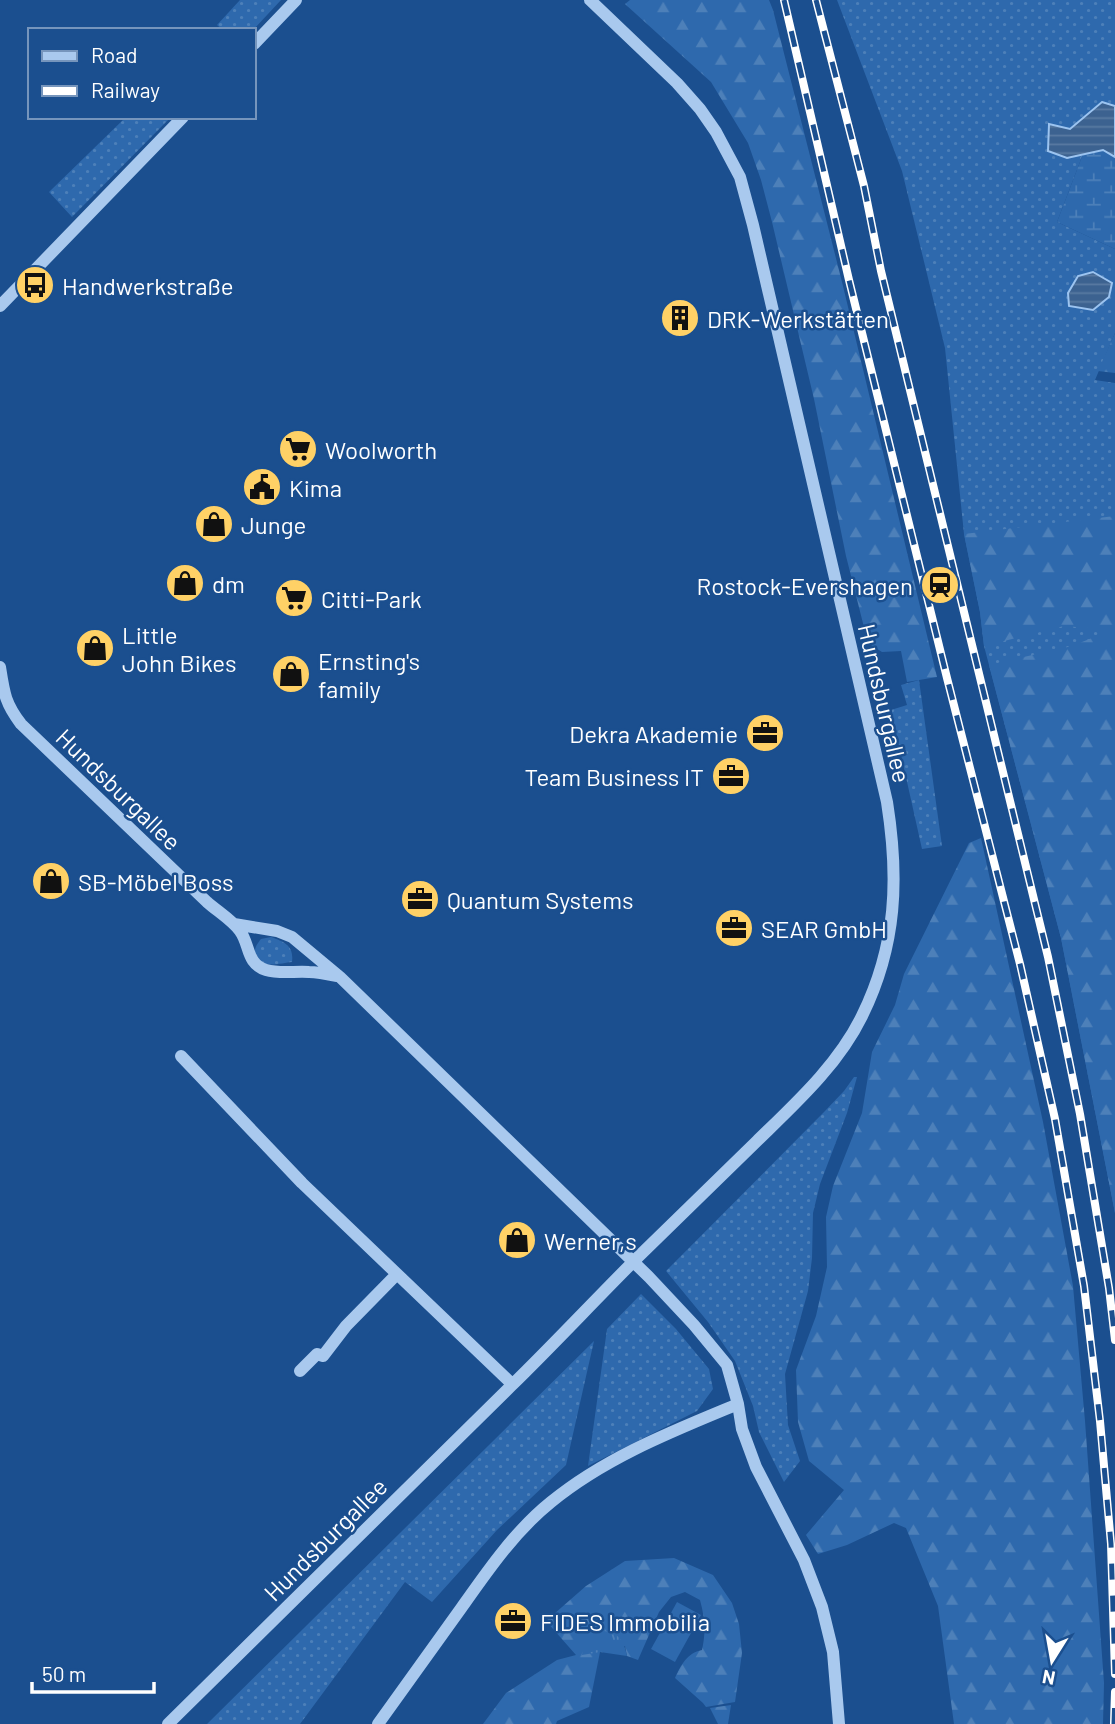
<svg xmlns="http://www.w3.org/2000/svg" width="1115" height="1724" font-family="Barlow,sans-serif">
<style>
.grass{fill:url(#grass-dots)}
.forest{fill:url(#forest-firs)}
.wetland{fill:url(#wetland-marsh)}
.park{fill:url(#park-tufts)}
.pitch{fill:#2e69ad}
.water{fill:url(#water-rules);stroke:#9cc4f0;stroke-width:2}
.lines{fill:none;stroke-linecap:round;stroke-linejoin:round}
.minor{stroke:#a9c9ee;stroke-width:12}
.rail-casing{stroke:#fff;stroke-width:8}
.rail{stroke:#1b4f8f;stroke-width:5;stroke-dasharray:16;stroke-linecap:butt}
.labels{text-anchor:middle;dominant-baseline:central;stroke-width:5;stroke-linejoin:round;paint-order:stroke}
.poi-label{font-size:24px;fill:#fff;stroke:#1b4f8f;text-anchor:start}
.street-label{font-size:24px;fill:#fff;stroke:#1b4f8f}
</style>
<defs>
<pattern id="grass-dots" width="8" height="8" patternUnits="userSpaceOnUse" patternTransform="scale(1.75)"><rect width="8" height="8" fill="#2e69ad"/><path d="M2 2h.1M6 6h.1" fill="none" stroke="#4d80b9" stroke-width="1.8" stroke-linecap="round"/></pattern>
<pattern id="forest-firs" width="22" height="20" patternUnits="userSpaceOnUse" patternTransform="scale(1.75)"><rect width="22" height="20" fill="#2e69ad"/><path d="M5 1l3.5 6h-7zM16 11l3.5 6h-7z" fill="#4d80b9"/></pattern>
<pattern id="wetland-marsh" width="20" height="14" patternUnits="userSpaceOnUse" patternTransform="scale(1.75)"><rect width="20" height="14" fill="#2e69ad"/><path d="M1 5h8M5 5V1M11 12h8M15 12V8" fill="none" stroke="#4d80b9"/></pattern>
<pattern id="park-tufts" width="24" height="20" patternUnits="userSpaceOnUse" patternTransform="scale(1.75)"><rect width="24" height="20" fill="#2e69ad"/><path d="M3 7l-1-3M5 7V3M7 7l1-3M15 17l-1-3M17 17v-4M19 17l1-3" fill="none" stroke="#4d80b9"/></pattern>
<pattern id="water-rules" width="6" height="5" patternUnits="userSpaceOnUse" patternTransform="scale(1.75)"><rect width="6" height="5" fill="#3c6290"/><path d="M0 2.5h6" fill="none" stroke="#597aa1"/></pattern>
</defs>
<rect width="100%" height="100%" fill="#1b4f8f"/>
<path class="grass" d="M240,0H281L253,30H223L217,25Z
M837,0H1115V106L1102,102L1070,129L1067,158L1083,154L1057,222L1115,249V333L1095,380L1115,383V1213L1061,938L984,646L980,612L964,534L945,348L902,171Z
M126,117H171L72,217L49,192Z
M919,680L942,846L922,849L891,710L907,705L901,685Z
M271,937C285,942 294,946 292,962C281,963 260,970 255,955C254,948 257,944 261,939Z
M854,1077H857L847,1113L820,1184L813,1213L812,1258L808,1291L785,1374L788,1425L800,1461L784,1482L759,1432L753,1406L735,1361L708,1322L666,1271L825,1111L844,1091Z
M641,1294L676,1329L709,1369L713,1389L697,1411L588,1466L607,1329Z
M594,1341L566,1465L497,1530L432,1602L405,1582L300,1724H207Z"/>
<path class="forest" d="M630,0H769L773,10L842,282L937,677L907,682L901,651L882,652L868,643L846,556L814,399L772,222L761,180L748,143L711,82L625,4Z
M1115,333V373L1098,371Z
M1115,516V1213L1061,938L989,665L1072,646L1112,630L1064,626L984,646L980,612L964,534Z
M981,838L1043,1122L1073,1286L1085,1421L1104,1683L1103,1724H954L938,1606L906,1528L894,1523L847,1545L818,1554L806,1535L844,1490L809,1461L798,1422L796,1370L816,1316L827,1267L826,1217L833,1186L862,1113L872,1052L895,1005L904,974L969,843Z
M674,1558L713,1575L732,1603L739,1624L742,1653L735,1702L706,1707L703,1703L675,1678C681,1665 687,1653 702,1650C706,1632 705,1618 700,1600L685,1592L671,1597L659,1612L638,1660L627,1656L625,1646L600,1652L589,1707L557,1721L556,1724H483L506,1693L557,1660L576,1655L546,1621L586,1586L625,1561Z
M731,1705L728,1724H718L710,1708Z"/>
<path class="wetland" d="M1103,150L1115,157V249L1057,222L1083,154Z"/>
<path class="park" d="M604,1631C619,1633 624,1641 627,1656L600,1652L582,1655C585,1641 589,1634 604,1631Z"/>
<path class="pitch" d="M677,1602L701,1615L675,1662L651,1649Z"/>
<path class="water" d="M1102,102L1115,106V157L1103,150L1067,158L1048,151L1049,124L1070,129Z
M1093,272L1112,283L1109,297L1093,310L1069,306L1068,293L1078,276Z"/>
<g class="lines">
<path class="minor" d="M254,44L296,0
M0,306L183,117
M0,667C4,693 5,703 21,724L207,902C217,911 232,920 240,931C250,944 246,964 266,970C279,974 295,971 309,972C318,972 327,974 336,976
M234,924L277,931L292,937L340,977L649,1277L694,1325L727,1365L738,1404L742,1429L756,1467L804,1560L822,1607L833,1652L839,1724
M181,1056L302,1183L512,1384
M300,1371L317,1354L323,1356L346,1326L397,1274
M168,1724C282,1611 396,1498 511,1386C553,1345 593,1302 635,1260C676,1220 716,1181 757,1141C796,1103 838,1065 862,1016C897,945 899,878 887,802L753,225L740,177L716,132L700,109L677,83L590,0
M378,1724C406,1685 434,1646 462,1607C488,1570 515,1531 551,1502C606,1457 673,1431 738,1404"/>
<defs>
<path id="rail" d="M784,0L849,280L947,678L1020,964L1055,1119L1084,1286L1100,1421L1111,1544L1115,1674
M816,0L864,186L881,271L1048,957L1080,1114L1109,1288L1115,1340
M1114,1724L1115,1692"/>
</defs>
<use href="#rail" class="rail-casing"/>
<use href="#rail" class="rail"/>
</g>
<defs>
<symbol id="bus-disc" viewBox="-11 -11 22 22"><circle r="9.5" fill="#ffd166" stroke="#1b4f8f"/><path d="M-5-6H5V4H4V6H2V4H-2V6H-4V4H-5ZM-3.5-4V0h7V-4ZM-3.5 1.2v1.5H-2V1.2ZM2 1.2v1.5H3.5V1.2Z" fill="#111"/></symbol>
<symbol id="building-disc" viewBox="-11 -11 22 22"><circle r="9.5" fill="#ffd166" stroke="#1b4f8f"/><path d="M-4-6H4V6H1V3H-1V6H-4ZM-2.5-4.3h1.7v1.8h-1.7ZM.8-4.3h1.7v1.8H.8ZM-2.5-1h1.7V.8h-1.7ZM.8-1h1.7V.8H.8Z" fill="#111"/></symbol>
<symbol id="supermarket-disc" viewBox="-11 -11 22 22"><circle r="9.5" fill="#ffd166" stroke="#1b4f8f"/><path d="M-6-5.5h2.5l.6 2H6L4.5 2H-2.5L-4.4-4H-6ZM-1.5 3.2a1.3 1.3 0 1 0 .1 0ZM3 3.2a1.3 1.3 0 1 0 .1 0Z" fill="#111"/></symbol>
<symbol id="civic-disc" viewBox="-11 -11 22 22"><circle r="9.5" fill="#ffd166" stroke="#1b4f8f"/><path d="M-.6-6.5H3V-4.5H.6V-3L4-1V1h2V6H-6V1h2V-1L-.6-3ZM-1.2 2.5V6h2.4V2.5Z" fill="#111"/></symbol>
<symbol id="shop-disc" viewBox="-11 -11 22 22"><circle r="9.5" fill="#ffd166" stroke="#1b4f8f"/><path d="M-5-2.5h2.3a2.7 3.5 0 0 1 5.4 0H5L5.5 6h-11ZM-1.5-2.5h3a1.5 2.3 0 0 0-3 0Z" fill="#111"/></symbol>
<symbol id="station-disc" viewBox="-11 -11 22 22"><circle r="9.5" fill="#ffd166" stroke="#1b4f8f"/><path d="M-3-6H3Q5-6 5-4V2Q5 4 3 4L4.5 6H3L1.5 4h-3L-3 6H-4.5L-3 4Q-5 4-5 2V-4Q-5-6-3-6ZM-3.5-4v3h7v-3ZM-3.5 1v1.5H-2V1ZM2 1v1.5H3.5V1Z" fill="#111"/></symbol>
<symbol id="office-disc" viewBox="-11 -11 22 22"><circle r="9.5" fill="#ffd166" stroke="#1b4f8f"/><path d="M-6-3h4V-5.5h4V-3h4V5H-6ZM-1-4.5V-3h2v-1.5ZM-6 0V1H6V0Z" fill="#111"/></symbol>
</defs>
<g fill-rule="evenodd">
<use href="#bus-disc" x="13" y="263" width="44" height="44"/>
<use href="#building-disc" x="658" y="296" width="44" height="44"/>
<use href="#supermarket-disc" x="276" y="427" width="44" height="44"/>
<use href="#civic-disc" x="240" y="465" width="44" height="44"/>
<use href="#shop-disc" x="192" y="502" width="44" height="44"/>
<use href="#shop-disc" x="163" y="561" width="44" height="44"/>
<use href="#station-disc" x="918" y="563" width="44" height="44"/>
<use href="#supermarket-disc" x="272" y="576" width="44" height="44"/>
<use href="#shop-disc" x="73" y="626" width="44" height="44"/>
<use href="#shop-disc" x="269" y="652" width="44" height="44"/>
<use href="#office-disc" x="743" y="711" width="44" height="44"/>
<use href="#office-disc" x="709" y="754" width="44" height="44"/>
<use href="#shop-disc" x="29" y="859" width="44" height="44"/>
<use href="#office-disc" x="398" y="877" width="44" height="44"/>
<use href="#office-disc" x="712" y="906" width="44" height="44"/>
<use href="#shop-disc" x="495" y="1218" width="44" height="44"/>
<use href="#office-disc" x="491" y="1599" width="44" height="44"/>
</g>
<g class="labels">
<g class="poi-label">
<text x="62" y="285">Handwerkstraße</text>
<text x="707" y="318">DRK-Werkstätten</text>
<text x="325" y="449">Woolworth</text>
<text x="289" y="487">Kima</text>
<text x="241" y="524">Junge</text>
<text x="212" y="583">dm</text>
<text x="913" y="585" text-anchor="end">Rostock-Evershagen</text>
<text x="321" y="598">Citti-Park</text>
<text x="122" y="634">Little<tspan x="122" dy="28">John Bikes</tspan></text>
<text x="318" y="660">Ernsting's<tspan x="318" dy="28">family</tspan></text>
<text x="738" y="733" text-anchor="end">Dekra Akademie</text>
<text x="704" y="776" text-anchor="end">Team Business IT</text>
<text x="78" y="881">SB-Möbel Boss</text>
<text x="447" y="899">Quantum Systems</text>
<text x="761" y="928">SEAR GmbH</text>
<text x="544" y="1240">Werner,s</text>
<text x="540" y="1621">FIDES Immobilia</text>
</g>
<g class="street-label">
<text transform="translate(885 703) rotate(77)">Hundsburgallee</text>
<text transform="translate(119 789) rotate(44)">Hundsburgallee</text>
<text transform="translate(325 1539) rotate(-45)">Hundsburgallee</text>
</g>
</g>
<rect x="28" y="28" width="228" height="91" fill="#1b4f8f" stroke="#7695bc" stroke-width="2"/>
<rect x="42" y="51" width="35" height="10" fill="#a9c9ee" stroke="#7695bc" stroke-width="2"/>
<text x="91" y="63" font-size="21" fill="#ffffff">Road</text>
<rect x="42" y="86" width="35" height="10" fill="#ffffff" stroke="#7695bc" stroke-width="2"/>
<text x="91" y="98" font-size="21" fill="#ffffff">Railway</text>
<g transform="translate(1052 1661) rotate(191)" stroke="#1b4f8f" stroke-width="5" paint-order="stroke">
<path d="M0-5L12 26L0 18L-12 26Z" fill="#ffffff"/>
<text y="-10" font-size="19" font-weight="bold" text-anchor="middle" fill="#ffffff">N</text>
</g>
<path d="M32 1682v10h122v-10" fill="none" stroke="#ffffff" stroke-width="3.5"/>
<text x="42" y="1682" font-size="21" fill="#ffffff" stroke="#1b4f8f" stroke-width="5" paint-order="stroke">50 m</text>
</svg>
